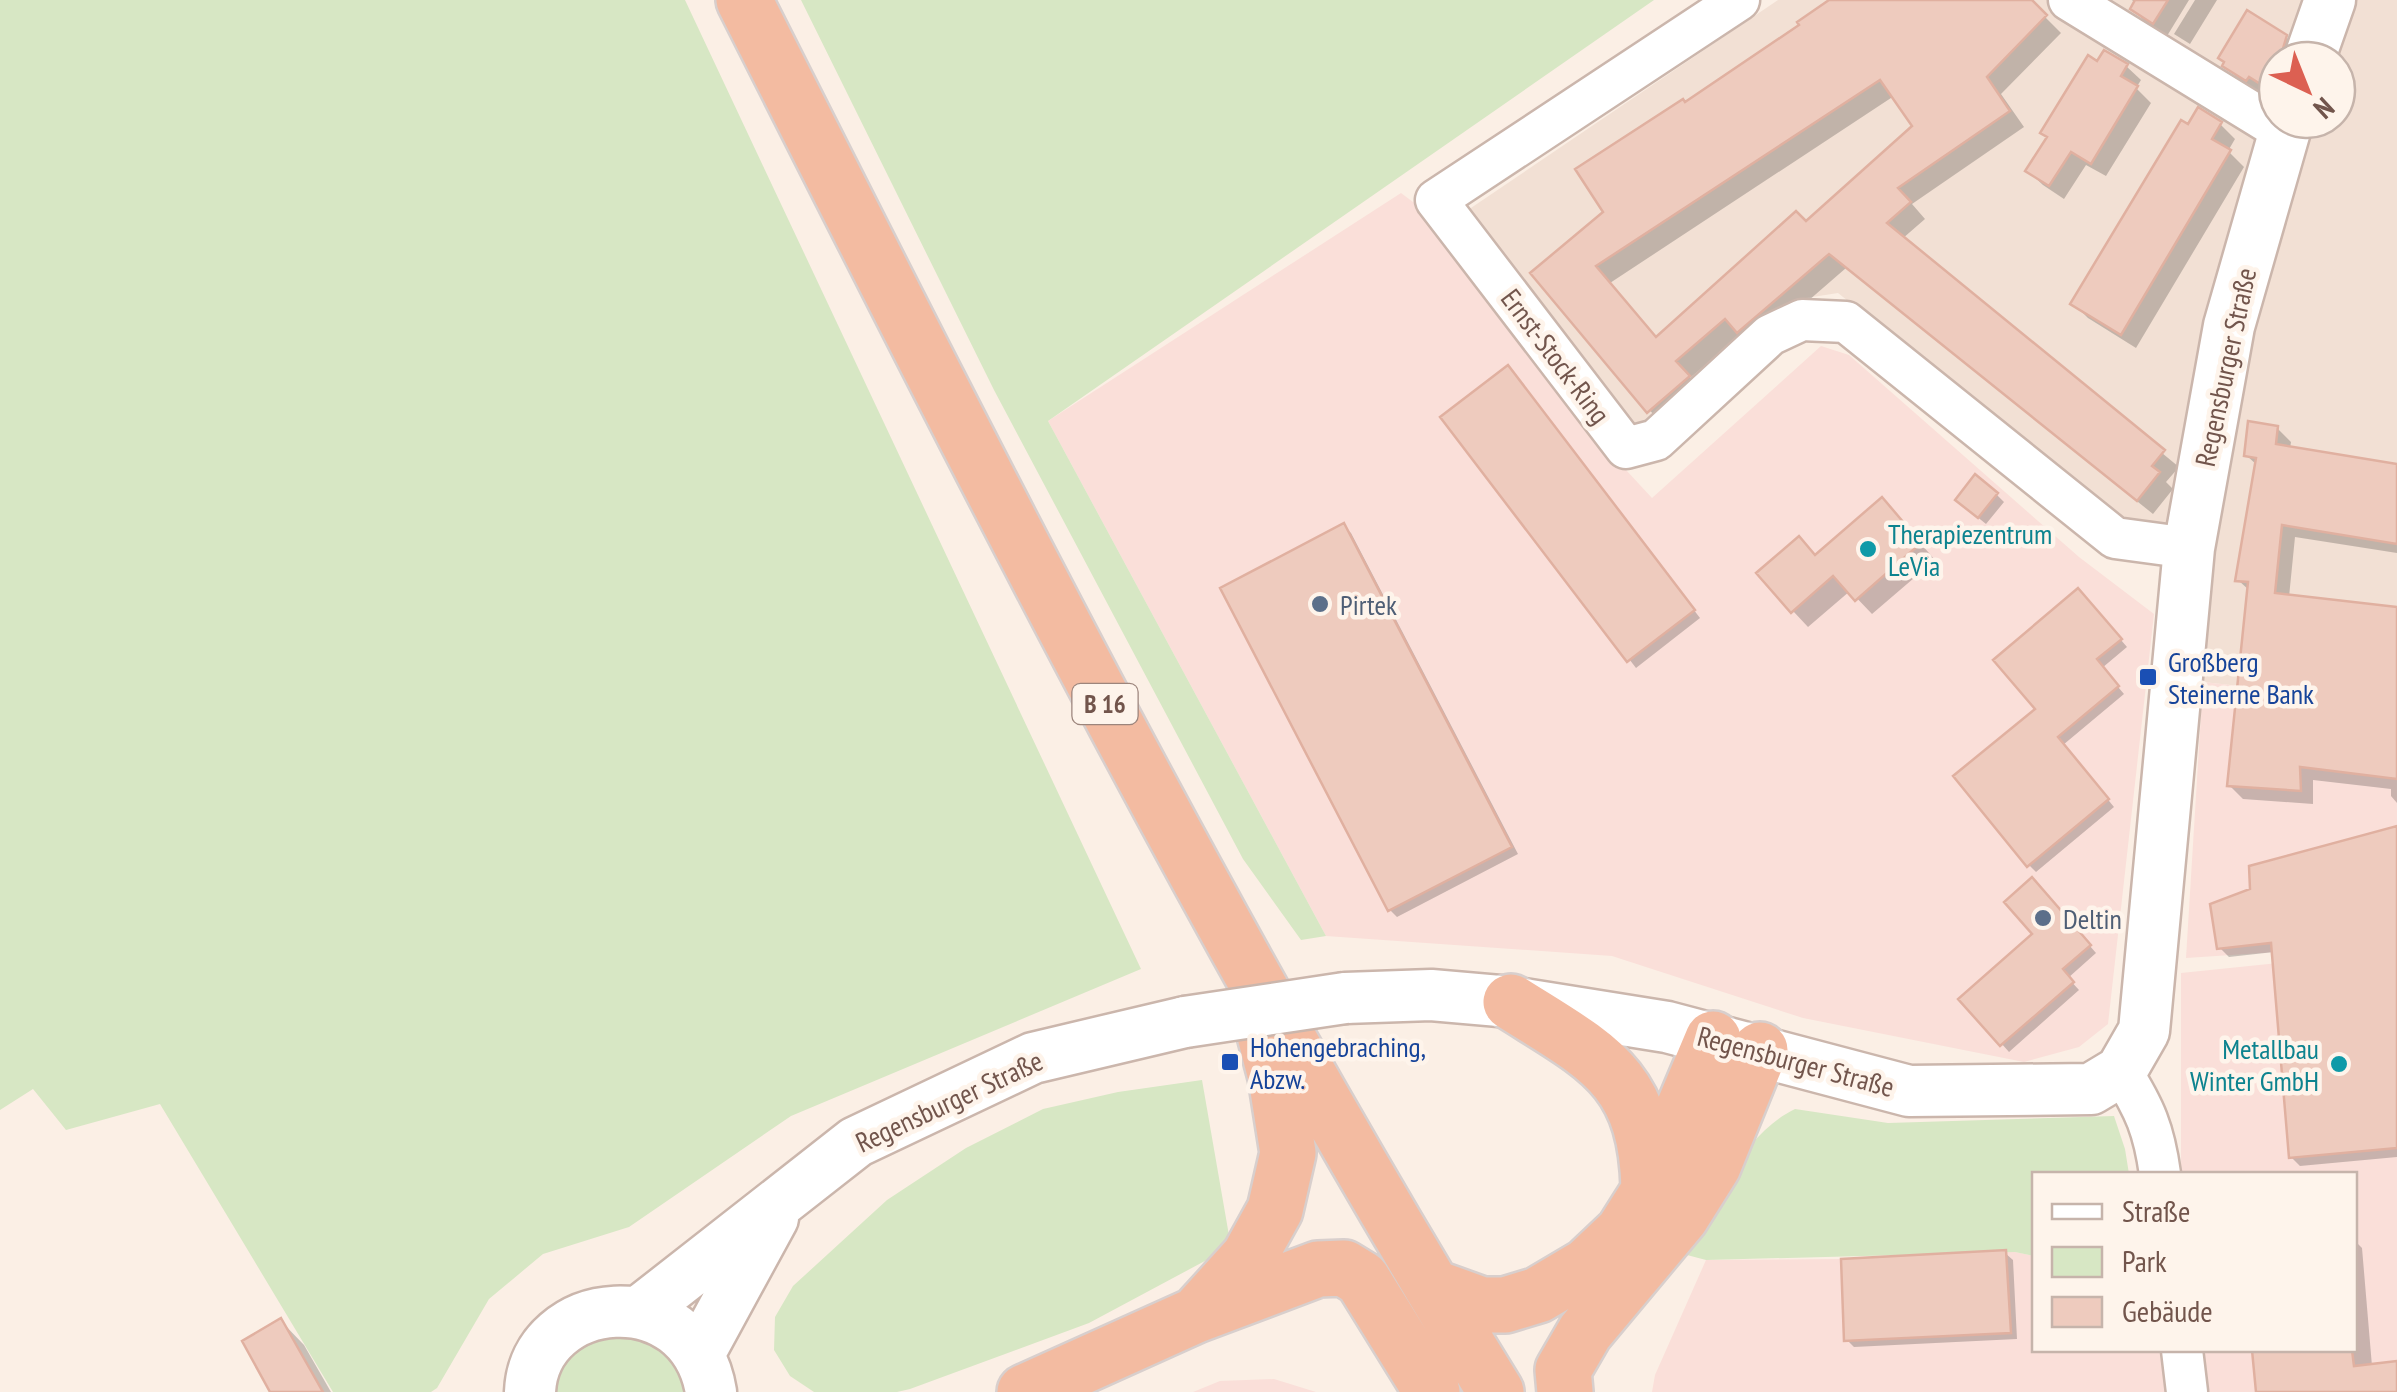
<svg xmlns="http://www.w3.org/2000/svg" width="2397" height="1392" font-family="'PT Sans Narrow',sans-serif">
<style>
.residential{fill:#f2e0d4;fill-rule:evenodd}
.commercial{fill:#fadfd9}
.green{fill:#d7e7c4}
.shadow{fill:#0003;fill-rule:evenodd}
.building{fill:#eecbbe;stroke:#e0b0a0;stroke-width:2.5;fill-rule:evenodd}
.lines{fill:none;stroke-linecap:round;stroke-linejoin:round}
.minor-casing{stroke:#cbb6ac;stroke-width:45}
.tertiary-casing{stroke:#cbb6ac;stroke-width:55}
.trunk-casing{stroke:#d8cfcd;stroke-width:60}
.minor{stroke:#fff;stroke-width:40}
.tertiary{stroke:#fff;stroke-width:50}
.trunk{stroke:#f3bba1;stroke-width:55}
.tertiary-bridge-casing{stroke:#cbb6ac;stroke-width:55;stroke-linecap:butt}
.tertiary-bridge{stroke:#fff;stroke-width:50}
.culture-dot{fill:#0f9aa8;stroke:#fef4eb;stroke-width:4}
.service-dot{fill:#5c6f8a;stroke:#fef4eb;stroke-width:4}
.transit-dot{fill:#1a4fb4;stroke:#fef4eb;stroke-width:4}
.labels{text-anchor:middle;dominant-baseline:central;stroke-width:9;stroke-linejoin:round;paint-order:stroke}
.shield{fill:#fef4eb;stroke:#9c857c;stroke-width:2.5}
.shield-label{font-size:25px;font-weight:bold;fill:#72554c}
.street-label{font-size:28px;fill:#72554c;stroke:#fef4eb}
.culture-label{font-size:28px;fill:#0d838f;stroke:#fef4eb;text-anchor:start}
.service-label{font-size:28px;fill:#4e5e75;stroke:#fef4eb;text-anchor:start}
.transit-label{font-size:28px;fill:#164399;stroke:#fef4eb;text-anchor:start}
</style>
<rect width="100%" height="100%" fill="#fbefe5"/>
<path class="residential" d="M1778,0H2397V703L2203,682L2217,540L2124,521L1838,293L1806,298L1655,424L1631,427L1462,214ZM2277,60H2337V120H2277Z"/>
<path class="commercial" d="M1401,193L1433,217L1588,429L1652,498L1821,346L1849,355L2079,557L2154,614L2108,1024L2079,1047L2024,1062L1803,1018L1612,956L1326,936L1048,421Z
M2203,682L2397,703V944L2186,958Z
M2397,951V1392H2200L2195,1350H2354V1174H2181V973Z
M2006,1250L2034,1256V1350H2159L2167,1392H1652L1655,1375L1706,1260L1841,1259Z
M1274,1379L1316,1392H1193L1220,1381Z"/>
<path class="green" d="M0,0H685L1141,969L791,1116L629,1227L543,1254L489,1299L437,1388L431,1392H333L160,1104L66,1130L33,1089L0,1110Z
M801,0H1654L1048,421L1326,936L1301,940L1243,859L994,390Z
M1202,1080L1231,1247L1089,1323L910,1389L897,1392H814L790,1376L774,1350L775,1317L793,1286L887,1200L966,1148L1043,1109L1118,1092Z
M1795,1109L1888,1123L2114,1116L2125,1149L2129,1174H2034V1256L2015,1252L1706,1260L1687,1255C1708,1206 1746,1132 1795,1109Z
M625,1333L671,1352L692,1392H552C568,1351 581,1338 625,1333Z"/>
<path class="shadow" d="M1832,0H2028L2061,33L2001,94L2024,127L1912,204L1925,219L1902,239L2179,467L2166,482L2173,489L2153,514L1846,268L1755,347L1742,334L1690,378L1703,393L1664,427L1534,273L1606,213L1685,105L1802,26ZM1894,96L1915,127L1806,224L1657,339L1610,283Z
M2132,0H2189L2167,36L2148,25L2133,9L2136,4Z
M2195,0H2217L2190,44L2174,34Z
M2286,37L2302,53L2300,60H2277V98L2265,91L2263,95L2241,81L2225,66Z
M2098,64L2126,66L2141,80L2136,88L2151,103L2106,176L2086,165L2064,199L2043,185L2028,171Z
M2220,124L2235,139L2228,151L2244,167L2136,348L2088,318L2073,303L2188,127Z
M1515,375L1700,618L1636,668L1444,418Z
M2277,428L2291,442L2290,449L2397,466V553L2295,537L2289,597L2397,651V803L2391,796V789L2313,780V804L2243,799L2229,785L2250,591L2238,580L2258,466L2246,455Z
M1997,495L2004,502L1986,524L1965,507Z
M1897,516L1935,560L1872,614L1850,591L1808,627L1793,611L1816,558Z
M1343,526L1351,533L1518,854L1397,917L1390,910Z
M2085,598L2127,647L2102,668L2124,694L2063,745L2114,807L2036,872L2029,865L2038,710Z
M2397,829V1157L2300,1166L2291,1157L2274,952L2229,957L2220,948Z
M2039,887L2096,953L2068,978L2079,990L2009,1052L1962,999L2036,934Z
M2354,1240L2362,1248L2372,1366L2397,1364V1392H2259L2255,1350H2354Z
M2005,1253L2013,1260L2017,1339L1854,1347L1847,1340Z
M281,1321L304,1345L331,1392H273Z"/>
<path class="building" d="M1829,0H2032L2047,15L1987,77L2010,111L1898,188L1911,202L1887,223L2165,450L2152,466L2160,472L2137,501L1829,254L1737,333L1725,319L1676,361L1690,376L1647,413L1530,273L1603,212L1575,169L1683,99L1685,102L1799,25L1797,22ZM1880,80L1912,126L1806,221L1796,211L1656,337L1596,266Z
M2135,0H2168L2153,24L2130,9Z
M2247,10L2287,35L2281,55L2262,85L2249,77L2246,81L2222,66L2224,62L2218,58Z
M2104,50L2128,64L2121,76L2138,86L2091,164L2071,152L2049,186L2025,171L2047,137L2040,133L2088,55L2097,61Z
M2198,107L2222,122L2212,139L2231,150L2121,335L2070,304L2181,120L2188,124Z
M1508,365L1695,610L1627,662L1440,417Z
M2248,421L2278,426L2276,444L2397,464V544L2282,525L2275,593L2397,607V779L2300,767L2301,791L2227,786L2248,582L2235,581L2256,458L2244,456Z
M1975,474L1998,493L1978,518L1955,500Z
M1882,497L1921,543L1855,601L1833,576L1791,613L1756,573L1799,536L1815,555Z
M1344,523L1512,847L1388,911L1220,588Z
M2078,588L2122,639L2097,659L2119,686L2058,737L2109,799L2027,867L1953,776L2035,709L1993,660Z
M2397,826V1148L2289,1158L2271,943L2217,949L2210,904L2250,889L2249,866Z
M2032,877L2091,945L2063,969L2074,982L2000,1046L1958,999L2032,934L2004,902Z
M2006,1250L2011,1333L1844,1341L1841,1259Z
M281,1318L323,1392H270L242,1341Z
M2252,1350H2352L2354,1366L2397,1361V1392H2256Z"/>
<g class="lines">
<defs>
<path id="minor" d="M1739,0L1436,200L1626,448L1656,440L1770,335L1802,320L1846,322L2115,538L2189,548
M2069,0L2284,132
M2121,1071C2145,1109 2154,1130 2160,1174
M2182,1350L2187,1392"/>
<path id="tertiary" d="M2309,60L2330,0
M1345,998L1431,995L1511,1002L1667,1027L1909,1091L2091,1089L2121,1071L2144,1031L2189,548L2229,326L2288,120
M639,1312L856,1142L1033,1058L1185,1022
M699,1354L773,1218
M530,1392C534,1293 692,1277 711,1392"/>
<path id="trunk" d="M744,0C982,471 1219,943 1496,1392
M1511,1002C1598,1057 1646,1076 1649,1188
M1432,1287L1482,1305H1505L1538,1295L1587,1266L1623,1232L1649,1191L1713,1039
M1201,1310L1249,1257L1275,1210L1288,1153L1276,1077L1264,1031
M1025,1392L1196,1315L1318,1269L1344,1268L1362,1279L1432,1392
M1565,1392L1563,1370L1585,1332L1681,1217L1713,1166L1760,1050"/>
</defs>
<use href="#minor" class="minor-casing"/>
<use href="#tertiary" class="tertiary-casing"/>
<use href="#trunk" class="trunk-casing"/>
<use href="#minor" class="minor"/>
<use href="#tertiary" class="tertiary"/>
<use href="#trunk" class="trunk"/>
<defs>
<path id="tertiary-bridge" d="M1185,1022L1345,998"/>
</defs>
<use href="#tertiary-bridge" class="tertiary-bridge-casing"/>
<use href="#tertiary-bridge" class="tertiary-bridge"/>
</g>
<g class="culture-dot">
<circle cx="1868" cy="549" r="10"/>
<circle cx="2339" cy="1064" r="10"/>
</g>
<g class="service-dot">
<circle cx="1320" cy="604" r="10"/>
<circle cx="2043" cy="918" r="10"/>
</g>
<g class="transit-dot">
<rect x="2138" y="667" width="20" height="20" rx="5"/>
<rect x="1220" y="1052" width="20" height="20" rx="5"/>
</g>
<g class="labels">
<rect class="shield" x="1072.5" y="684" width="65" height="40" rx="8"/>
<g class="shield-label">
<text x="1105" y="704">B 16</text>
</g>
<g class="street-label">
<text transform="translate(1556 356) rotate(53)">Ernst-Stock-Ring</text>
<text transform="translate(2225 367) rotate(-78)">Regensburger Straße</text>
<text transform="translate(1796 1061) rotate(15)">Regensburger Straße</text>
<text transform="translate(949 1101) rotate(-25)">Regensburger Straße</text>
</g>
<g class="culture-label">
<text x="1888" y="533">Therapiezentrum<tspan x="1888" dy="32">LeVia</tspan></text>
<text x="2319" y="1048" text-anchor="end">Metallbau<tspan x="2319" dy="32">Winter GmbH</tspan></text>
</g>
<g class="service-label">
<text x="1340" y="604">Pirtek</text>
<text x="2063" y="918">Deltin</text>
</g>
<g class="transit-label">
<text x="2168" y="661">Großberg<tspan x="2168" dy="32">Steinerne Bank</tspan></text>
<text x="1250" y="1046">Hohengebraching,<tspan x="1250" dy="32">Abzw.</tspan></text>
</g>
</g>
<rect x="2032" y="1172" width="325" height="180" fill="#fef4eb" stroke="#c6b4ab" stroke-width="2.5"/>
<rect x="2052" y="1204" width="50" height="15" fill="#ffffff" stroke="#c6b4ab" stroke-width="2.5"/>
<text x="2122" y="1222" font-size="30" fill="#72554c">Straße</text>
<rect x="2052" y="1247" width="50" height="30" fill="#d7e7c4" stroke="#c6b4ab" stroke-width="2.5"/>
<text x="2122" y="1272" font-size="30" fill="#72554c">Park</text>
<rect x="2052" y="1297" width="50" height="30" fill="#eecbbe" stroke="#c6b4ab" stroke-width="2.5"/>
<text x="2122" y="1322" font-size="30" fill="#72554c">Gebäude</text>
<g transform="translate(2307 90) rotate(137)"><circle r="48" fill="#fef4eb" stroke="#c6b4ab" stroke-width="2.5"/>
<path d="M0-8L18 38L0 25L-18 38Z" fill="#dc6052"/>
<text y="-15" font-size="28" font-weight="bold" text-anchor="middle" fill="#72554c">N</text>
</g>
</svg>
